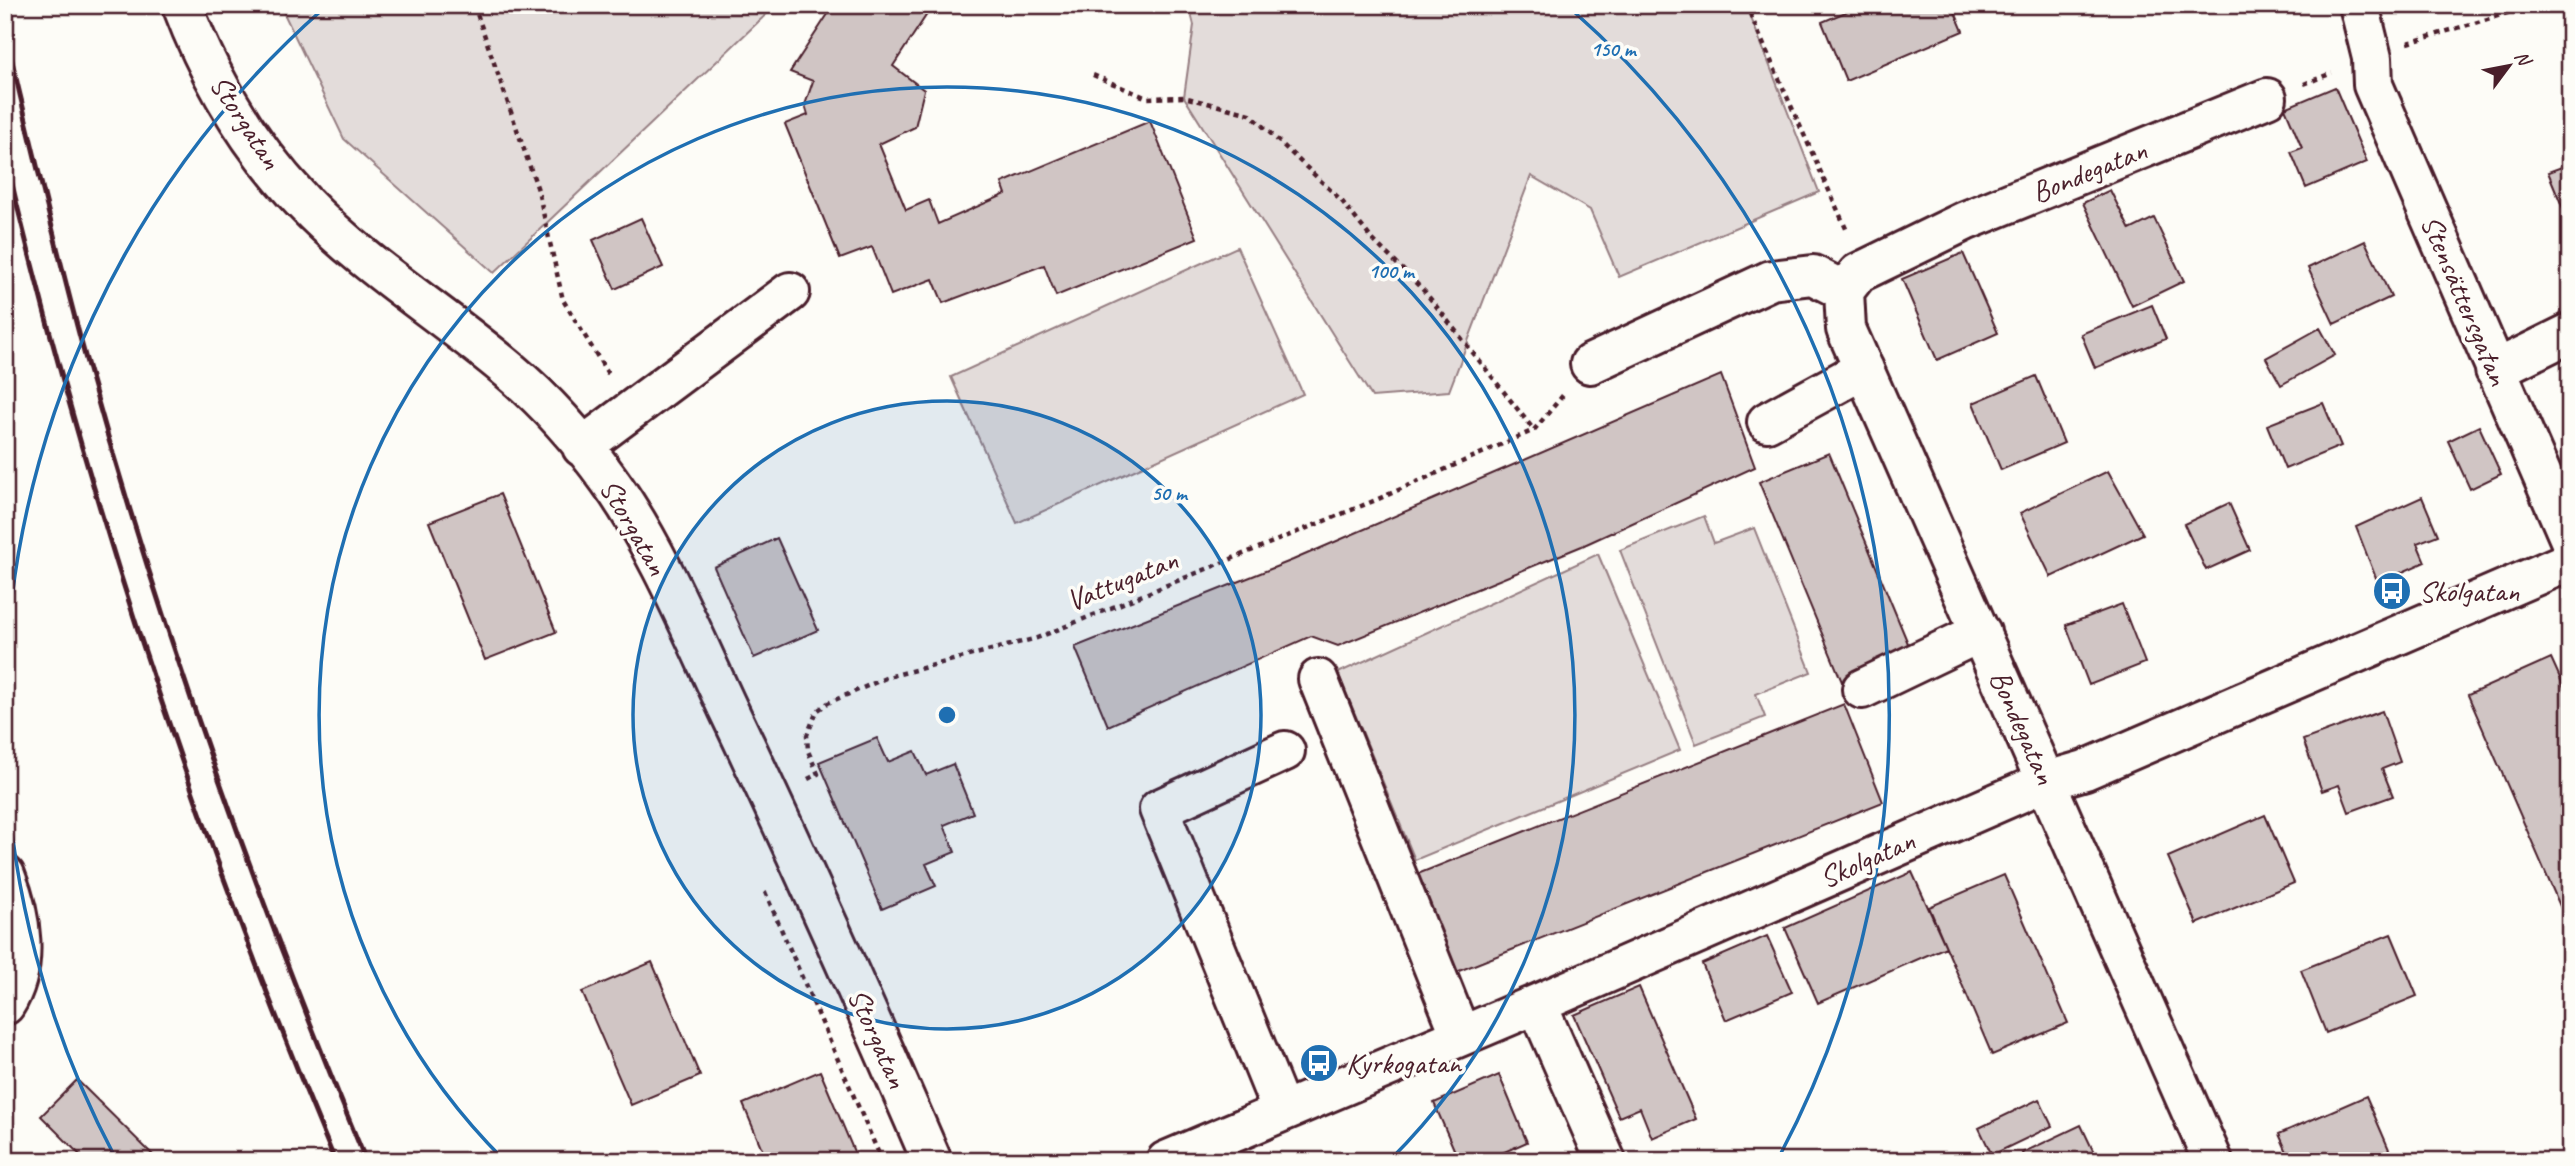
<svg xmlns="http://www.w3.org/2000/svg" width="2575" height="1166" font-family="Caveat,sans-serif">
<style>
.green{fill:#e3dcda;stroke:#967e82;stroke-width:2}
.building{fill:#d0c5c4;stroke:#4a1f2b;stroke-width:2}
.lines{fill:none;stroke-linecap:round;stroke-linejoin:round}
.minor-casing{stroke:#4a1f2b;stroke-width:44}
.path{stroke:#4a1f2b;stroke-width:4.5;stroke-dasharray:5 5;stroke-linecap:butt}
.minor{stroke:#fdfcf7;stroke-width:38}
.rail{stroke:#4a1f2b;stroke-width:5}
.ring{fill:none;stroke:#1f6fb2;stroke-width:3.5}
.labels{text-anchor:middle;dominant-baseline:central;stroke-width:7;stroke-linejoin:round;paint-order:stroke}
.street-label{font-size:30px;fill:#4a1f2b;stroke:#fdfcf7}
.poi-label{font-size:30px;fill:#4a1f2b;stroke:#fdfcf7;text-anchor:start}
.centre{fill:#1f6fb2;stroke:#fdfcf7;stroke-width:3.5}
.ring-label{font-size:21px;text-anchor:middle;font-weight:bold;fill:#1f6fb2;stroke:#fdfcf7;stroke-width:7;stroke-linejoin:round;paint-order:stroke}
</style>
<rect width="100%" height="100%" fill="#fdfcf7"/>
<filter id="ink" filterUnits="userSpaceOnUse"><feTurbulence type="fractalNoise" baseFrequency=".0143" numOctaves="2"/><feDisplacementMap in="SourceGraphic" scale="14" xChannelSelector="R" yChannelSelector="G"/><feConvolveMatrix kernelMatrix="1 2 1 2 8 2 1 2 1" color-interpolation-filters="sRGB"/></filter>
<g filter="url(#ink)">
<path class="green" d="M280,5H776L494,273L344,139Z
M1189,5H1746L1819,192L1619,277L1590,210L1531,176L1449,391L1372,397L1184,97L1194,25Z
M1237,247L1303,394L1017,523L951,377Z
M1704,516L1714,543L1754,528L1811,672L1756,694L1765,717L1696,744L1620,550Z
M1598,554L1680,750L1415,860L1338,673Z"/>
<path class="building" d="M834,5H933L893,66L924,90L915,127L879,144L906,210L929,200L938,224L1006,194L1002,183L1150,121L1197,238L1056,296L1044,265L943,303L933,279L891,295L872,247L840,259L785,124L808,115L805,105L813,81L790,72Z
M1862,5H1952L1963,31L1846,81L1822,22Z
M2335,87L2367,162L2306,188L2291,152L2302,148L2285,108Z
M2570,164V225L2548,172Z
M2110,190L2130,230L2154,218L2184,281L2132,306L2083,203Z
M641,218L663,267L615,289L593,240Z
M2365,241L2391,297L2334,324L2308,268Z
M1963,253L1998,333L1937,360L1902,279Z
M2152,305L2166,339L2095,368L2081,334Z
M2320,328L2335,355L2281,385L2266,358Z
M1721,375L1755,467L1582,546L1338,646L1311,636L1108,726L1075,647L1293,560Z
M2036,376L2064,443L2001,470L1973,403Z
M2323,403L2341,446L2285,469L2267,425Z
M2479,426L2501,474L2470,489L2448,441Z
M1829,453L1912,653L1842,682L1759,482Z
M2108,471L2143,534L2051,577L2020,513Z
M500,494L556,632L485,660L429,522Z
M2422,497L2438,535L2417,543L2425,562L2378,583L2356,527Z
M2229,503L2250,550L2206,570L2184,524Z
M777,538L818,630L754,658L714,567Z
M2122,604L2145,663L2089,685L2066,625Z
M2551,658L2570,700V929L2468,695Z
M1844,704L1883,802L1454,973L1415,875Z
M2382,711L2400,762L2382,769L2393,796L2349,812L2339,785L2322,791L2303,740Z
M877,738L888,762L915,751L926,775L953,764L973,813L944,825L955,852L926,864L936,886L882,909L819,762Z
M2265,815L2294,883L2197,924L2168,857Z
M1912,872L1946,947L1818,1003L1785,928Z
M2004,875L2068,1023L1992,1055L1929,907Z
M2391,934L2417,996L2326,1033L2301,970Z
M1767,936L1792,992L1726,1020L1702,964Z
M652,962L700,1076L631,1105L582,992Z
M1639,987L1696,1119L1652,1138L1640,1108L1619,1117L1574,1015Z
M820,1071L858,1161H767L743,1104Z
M1499,1075L1527,1142L1484,1161H1459L1434,1103Z
M77,1080L156,1158L153,1161H86L41,1116Z
M2366,1096L2394,1161H2291L2279,1134Z
M2039,1099L2052,1126L1992,1155L1979,1128Z
M2081,1125L2098,1161H2026L2022,1153Z"/>
<g class="lines">
<defs>
<path id="minor" d="M182,5C209,77 250,146 303,202C364,266 443,314 510,371C547,402 581,441 609,480C657,546 694,637 729,711C800,860 867,1010 932,1161
M2359,5L2372,58L2373,85L2570,540
M1590,364L1771,280L1813,275L1844,291
M2495,370L2570,333
M1767,422L1864,369
M582,447L790,292
M1318,679L1461,1036
M1862,689L1981,632
M5,875C21,915 30,966 5,1005
M1537,1004L1606,1161
M1282,1111L1159,809L1285,751
M1166,1161L1537,1004L2047,781L2085,770L2570,561
M2213,1161L1846,329L1844,291L1858,273L1965,221L2267,98"/>
</defs>
<use href="#minor" class="minor-casing"/>
<path class="path" d="M474,5L538,190L563,300L610,377
M1746,5L1848,233
M2408,43L2534,5
M1093,75L1147,98L1184,97L1250,114L1341,200L1371,238L1425,292L1534,430
M2304,84L2332,73
M808,779L818,774L808,751L807,735L817,711L828,703L888,677L1037,638L1376,500L1534,430L1564,394
M765,892L882,1161"/>
<use href="#minor" class="minor"/>
<path class="rail" d="M5,32C31,140 56,249 85,356C161,630 257,899 366,1161
M5,155C86,498 199,836 335,1161"/>
</g>
</g>
<circle cx="947" cy="715" r="314" fill="#1f6fb2" fill-opacity=".12"/>
<g class="ring">
<circle cx="947" cy="715" r="314"/>
<path d="M503 1159A628 628 0 1 1 1391 1159"/>
<path d="M115 1157A942 942 0 0 1 5 740M5 690A942 942 0 0 1 323 9M1571 9A942 942 0 0 1 1779 1157"/>
</g>
<defs>
<symbol id="bus-disc" viewBox="-11 -11 22 22"><circle r="9.5" fill="#1f6fb2" stroke="#fdfcf7"/><path d="M-5-6H5V4H4V6H2V4H-2V6H-4V4H-5ZM-3.5-4V0h7V-4ZM-3.5 1.2v1.5H-2V1.2ZM2 1.2v1.5H3.5V1.2Z" fill="#fff"/></symbol>
</defs>
<g fill-rule="evenodd">
<use href="#bus-disc" x="2370" y="569" width="44" height="44"/>
<use href="#bus-disc" x="1297" y="1041" width="44" height="44"/>
</g>
<g class="labels">
<g class="street-label">
<text transform="translate(246 122) rotate(57)">Storgatan</text>
<text transform="translate(2089 171) rotate(-22)">Bondegatan</text>
<text transform="translate(2465 300) rotate(67)">Stensättersgatan</text>
<text transform="translate(634 527) rotate(60)">Storgatan</text>
<text transform="translate(1122 580) rotate(-22)">Vattugatan</text>
<text transform="translate(2023 727) rotate(66)">Bondegatan</text>
<text transform="translate(1867 859) rotate(-24)">Skolgatan</text>
<text transform="translate(878 1038) rotate(66)">Storgatan</text>
</g>
<g class="poi-label">
<text x="2419" y="591">Skolgatan</text>
<text x="1346" y="1063">Kyrkogatan</text>
</g>
</g>
<circle cx="947" cy="715" r="10" class="centre"/>
<g class="ring-label">
<text x="1613" y="56">150 m</text>
<text x="1391" y="278">100 m</text>
<text x="1169" y="500">50 m</text>
</g>
<rect width="2575" height="1166" fill="none" stroke="#fdfcf7" stroke-width="28"/>
<rect x="14" y="14" width="2547" height="1138" fill="none" stroke="#4a1f2b" stroke-width="2.5" filter="url(#ink)"/>
<g transform="translate(2509 66) rotate(58)" stroke="#fdfcf7" stroke-width="5" paint-order="stroke">
<path d="M0-5L12 26L0 18L-12 26Z" fill="#4a1f2b"/>
<text y="-10" font-size="19" font-weight="bold" text-anchor="middle" fill="#4a1f2b">N</text>
</g>
</svg>
